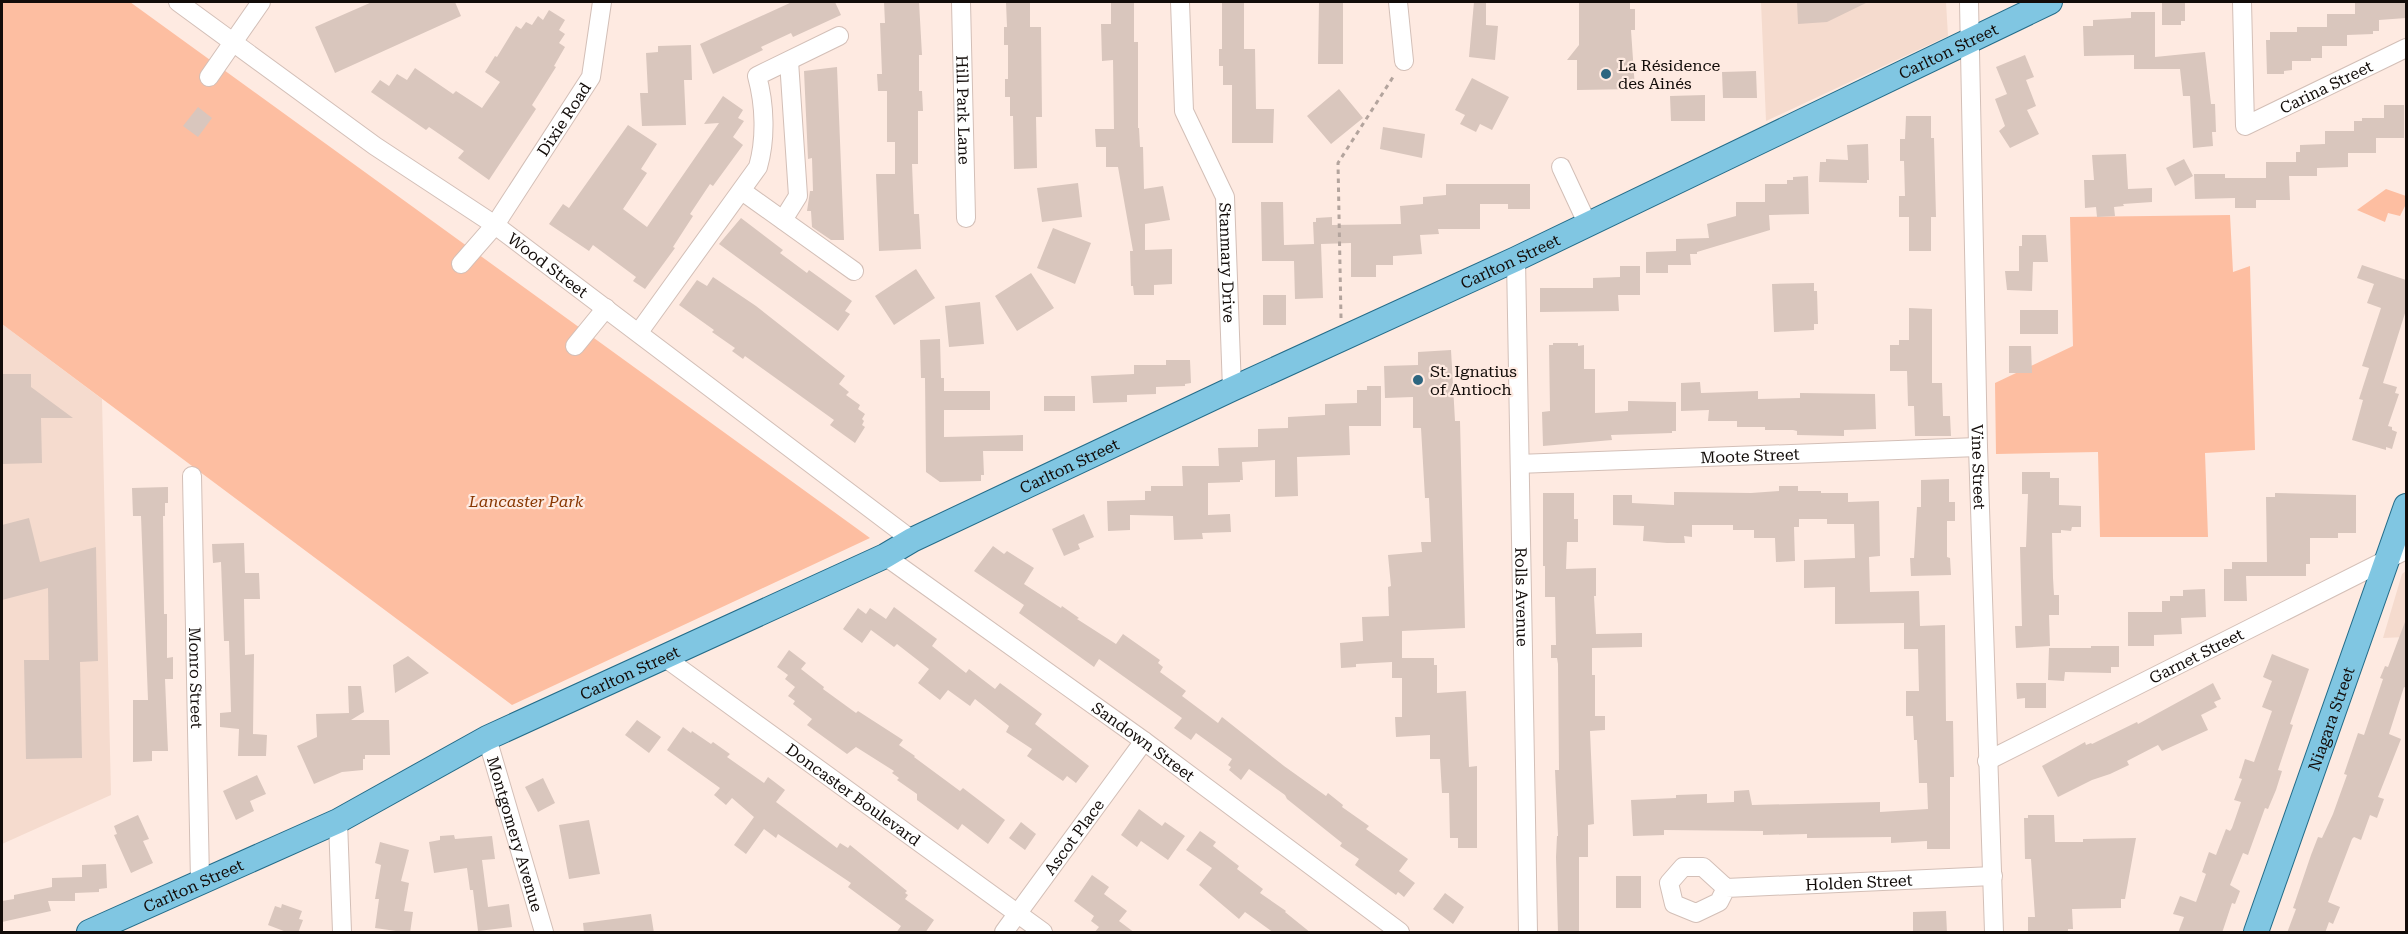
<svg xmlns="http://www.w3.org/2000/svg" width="2408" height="934" font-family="'Roboto Serif',serif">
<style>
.built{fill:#f5dbce}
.green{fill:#fdbea1}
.building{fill:#d9c6bd}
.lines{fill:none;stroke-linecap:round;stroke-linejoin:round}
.minor-casing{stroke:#d3bfb7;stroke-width:20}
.major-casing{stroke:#236c89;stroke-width:26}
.path{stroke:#b3a49d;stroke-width:3;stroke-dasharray:4.5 4.5;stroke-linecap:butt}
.minor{stroke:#fff;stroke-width:18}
.major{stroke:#80c6e2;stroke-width:24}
.poi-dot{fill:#2d6680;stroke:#feeae1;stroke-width:2}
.labels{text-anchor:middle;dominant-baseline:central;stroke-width:4.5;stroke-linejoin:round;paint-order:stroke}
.street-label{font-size:16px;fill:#120c09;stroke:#feeae1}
.poi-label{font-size:16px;fill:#120c09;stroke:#feeae1;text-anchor:start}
.park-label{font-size:16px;font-style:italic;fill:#893803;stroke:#feeae1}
</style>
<rect width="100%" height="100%" fill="#feeae1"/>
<path class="built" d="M1761,2H1946L1948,36L1766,121Z
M2,324L102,399L111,795L2,844Z
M2406,571V637L2383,638L2402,574Z"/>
<path class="green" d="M2,2H130L870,538L512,705L2,324Z
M2386,189L2406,196V204L2400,216L2388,213L2385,222L2357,210Z
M2230,215L2233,272L2250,266L2255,450L2205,453L2208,537H2100L2098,452L1996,454L1995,383L2073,346L2070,217Z"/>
<path class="building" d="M372,2H455L461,16L335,73L315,27Z
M792,2H835L841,15L793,37L791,33L761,47L763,50L713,74L700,44Z
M884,2H919L922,55H919V91H922L923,111H918V164H912L914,214H919L921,249L879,251L876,174H895V142H887V91H878L877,74H882L880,23H885Z
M1006,2H1030V27H1041L1042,117H1036L1037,168L1014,169L1013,116H1010V97H1005V79H1008V45H1004V27H1007Z
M1111,2H1134V42H1138V128H1139L1140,147H1143L1144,189L1163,186L1170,220L1145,224V250L1172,249V284L1154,285V295H1134L1133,286H1131L1130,251H1133L1118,167H1106V147H1096L1095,129H1114L1113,60L1102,61L1101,24H1111Z
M1222,2H1244V49H1255L1256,109H1274L1273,143H1232V85H1223V66H1219V49H1222Z
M1319,2H1343V64H1318Z
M1474,2H1486V25L1498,26L1495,60L1469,57Z
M1579,2H1630V9H1635V30H1631L1635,89L1577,90V60H1567L1579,45Z
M1797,2H1868L1827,22L1798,24Z
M2162,2H2185V21H2181V25H2162Z
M2355,2H2406V18L2379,20V31H2373V34L2347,35V46H2322V58H2311V61H2292V70L2284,71V74H2267L2266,40H2270V32H2297V27H2327V14H2355Z
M549,10L565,20L559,30L565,34L559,43L565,47L554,66L556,67L532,105L536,109L489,180L458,158L464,151L429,127L426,130L371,92L380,80L389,86L397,74L407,80L415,68L453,94L456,91L482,108L500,82L485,72L495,56L497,57L516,26L521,29L526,22L532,25L538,16L543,20Z
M2131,12H2155V57L2205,52L2211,104H2215L2216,132H2212L2213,146L2193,148L2190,96H2183L2180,69H2134V55L2084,56L2083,26H2093V20L2131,18Z
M691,45L692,80H684L686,125L642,126L640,93H648L646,53L658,52V46Z
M2025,55L2034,77L2026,80L2036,106L2027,110L2039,134L2010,148L1999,131L2005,126L1995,99L2007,94L1996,67Z
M837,67L844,240H831L812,227L811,211H807L810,191H813L812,158L808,159L804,71Z
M1756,71L1757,98H1723L1722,72Z
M1472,78L1509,97L1492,130L1480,124L1476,132L1460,124L1465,115L1455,110Z
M1339,89L1363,118L1331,144L1307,116Z
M1705,95V121H1671L1670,96Z
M723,96L743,110L738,118L744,121L733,137L743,145L713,186L710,184L690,214L693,216L673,247L675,248L645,289L633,281L636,277L593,245L589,251L549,224L563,204L569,208L628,125L657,144L641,169L647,173L623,209L647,227L719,123L704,124Z
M2384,105H2404V138H2376V153H2348V167L2317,168V176H2289L2290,200H2256V208H2235V198L2195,199L2194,174H2225V178H2266V162H2296V152H2300V145L2325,144V131H2354V121H2362V118H2384Z
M198,107L212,118L198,137L183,126Z
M1906,116H1931V138H1934L1936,217H1931V251H1909V217H1899V196H1905L1904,161H1900V139H1905Z
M1383,127L1425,134L1422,158L1380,149Z
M1868,144L1869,180H1867V183L1819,182L1820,162H1826V159L1848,160L1847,145Z
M2126,154L2128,189L2152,188V202L2123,204L2124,206L2114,207L2115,216L2097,217L2096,207L2085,208L2084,180H2094L2092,155Z
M2184,159L2193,176L2175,186L2166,168Z
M1808,176L1809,214L1769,215L1770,230L1697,252V254H1690L1691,265H1668V273H1646V252L1676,251V239L1709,238L1707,224L1736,216V202H1765V184H1787V180H1793V177Z
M1078,183L1082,217L1042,222L1037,188Z
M1446,184H1530V209H1508V204H1480V229H1438L1439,234L1420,235L1422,254L1393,256V265H1376V277H1351V243L1321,244L1323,298L1295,299L1294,261H1262L1261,202H1283L1284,245L1314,244L1313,222H1316V218L1332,217V225L1401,224L1400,206L1423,204V197L1446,195Z
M741,218L783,250L780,253L807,273L809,270L852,301L845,311L850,314L838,331L719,244Z
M1053,228L1091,243L1075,284L1037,268Z
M2022,235H2046L2048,262H2033L2032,291L2007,290L2005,271H2019V246H2022Z
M2362,265L2406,280V310L2383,383L2397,387L2395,393L2399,394L2388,426L2392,427V430L2397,432L2392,449L2386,447V450L2352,440L2363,400L2359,399L2369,368L2362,366L2381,308L2367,303L2374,284L2357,278Z
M1620,266H1640V295H1618L1619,311L1540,312V288H1593V278L1620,277Z
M916,269L935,298L894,325L875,296Z
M1031,273L1054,308L1017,331L995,296Z
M713,277L756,306L845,376L839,384L849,392L846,395L860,405L858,409L865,414L862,419L864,421L862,425L865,427L855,443L830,425L834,420L745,356L743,359L732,351L735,348L712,332L714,330L679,305L697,280L707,286Z
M1814,283V291H1817L1818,324H1814V330L1774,332L1772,284Z
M1263,295H1286V325H1263Z
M980,302L984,344L949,347L945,306Z
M1909,308L1932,309V383H1942L1943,416H1950L1951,436H1915L1914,406H1908L1907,371H1890V345H1899V340H1909Z
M2020,310H2058V334H2020Z
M940,339L941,378H944V391H990V410H944V437L1023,435V451H983L984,475H981V481L940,482L926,472L925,378H921L920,340Z
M1553,343H1578V346L1584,345V369H1595V413L1628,411V401L1676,402V431H1672V433L1611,435L1612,440L1543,446L1542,412L1550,411L1549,345H1553Z
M2009,346H2031L2032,373H2009Z
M1451,350L1455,421H1460L1465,628L1402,631V658H1434V665H1437V693L1466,691L1469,767L1477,766V848H1458V838H1450L1449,793H1442L1440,759H1430V735L1396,737L1395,717H1402V678H1392V662L1356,664V667L1341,668L1340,643L1363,641L1362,617L1389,616L1388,587L1391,586L1388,555L1422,552L1421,542H1431L1429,498H1425L1421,428H1413V397L1385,398L1384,366L1418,365V352Z
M1166,360H1190L1191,383L1185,384V386L1156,387V394L1127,395V402L1093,403L1091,376L1134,374V365H1166Z
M2,374H31V387L73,418H41L42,463L2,464Z
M1700,382L1701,393L1758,391V399L1800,398V393L1875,394L1876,429L1844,430V436L1797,435V431L1793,430H1765V427H1737V421H1708L1709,410L1681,411V383Z
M1367,386H1381V426H1349L1350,455L1297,457L1298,496L1275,497V460L1242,462L1243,480H1240V482L1208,483V515L1230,514L1231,532L1202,533L1203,539L1174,540L1173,516L1130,515V530L1108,531L1107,501L1145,500V491H1151V486H1183L1182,466H1219L1218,448L1258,447V429L1288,428V417L1325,415V404L1357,403V390H1367Z
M1044,396H1075V411H1044Z
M2022,472H2050V478H2059V505L2081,506V527H2072L2071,531L2061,530V533H2052L2053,578L2054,595H2059V615H2049L2050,646L2016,648L2015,626H2022L2020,547H2026L2028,494H2022Z
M1949,479V502H1955V521H1947V557L1950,558L1951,575L1911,576L1910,558H1914L1917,507H1921V480Z
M1779,486H1798V491H1821V493H1848V502L1879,501L1880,556L1869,557L1870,592L1919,591L1920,626L1945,625L1946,721H1953L1954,777H1950V849H1927V841L1891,843V837L1807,838V834L1763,835V831L1664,830V835L1633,836L1631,800L1676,798V795L1707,794V803L1734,802V791L1749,790L1752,805L1880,802V812L1928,809L1927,783H1919L1917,740H1914L1913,716H1906V691H1919L1918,649H1904V623L1835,624V587L1804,588V560L1855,558L1854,524H1827V519H1799V527H1794L1795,561L1776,562L1775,538H1754V530H1733V525H1692V537L1684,536L1685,543H1667L1643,541L1644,526L1613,525V495H1632V503L1674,505V492L1751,493L1779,491Z
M168,487V503H165V516H163L164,614H167V658L173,657V679H165L168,751H152V761L133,762V700H148L141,516H133L132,488Z
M1543,493H1574V519H1578V542H1567L1566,569L1596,568V596H1594L1596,634L1642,633V647L1592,648V675H1595V716H1605V730L1590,731L1594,824L1588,825V857H1579V933H1558L1556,857L1557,836H1558L1555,770H1559L1558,664L1557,658H1551V645H1556L1555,597H1545V566H1543Z
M2275,493L2356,495V533H2338V538H2310V564H2306V576H2246L2247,601H2224V569H2232V562H2267L2266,497H2275Z
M1084,514L1094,537L1078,544L1080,549L1064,556L1052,529Z
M29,518L40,562L96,547L98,661L80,662L82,758L26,759L24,660H49L48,588L2,600V525Z
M244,543L245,573H259L260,599H244L245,655L254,654L253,734L267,735L266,756H238L239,729L220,727V713L231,712L229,641H224L221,562L213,563L212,544Z
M993,546L1004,554L1007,551L1034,568L1024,584L1061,608L1062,606L1079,618L1077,619L1116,644L1123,634L1160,660L1158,663L1163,667L1160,672L1186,691L1182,696L1218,723L1222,717L1284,766L1326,796L1328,793L1343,805L1342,807L1369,826L1366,829L1408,859L1399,871L1415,883L1404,897L1398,892L1396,895L1359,868L1355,865L1359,859L1340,846L1342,843L1287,799L1285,795L1249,769L1241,780L1229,770L1231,767L1228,765L1232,759L1196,733L1191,740L1174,728L1182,718L1099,659L1094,667L1019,613L1024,605L974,571Z
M2205,589L2206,617L2181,618L2182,634L2154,635V646H2128V612H2162V601H2170V596H2183V590Z
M894,607L937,639L932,646L966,673L969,669L995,689L1000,683L1042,714L1035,724L1089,766L1076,783L1067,776L1063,781L1027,756L1032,749L1006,732L1009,726L975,699L970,706L948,690L940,700L918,683L929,669L897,644L894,647L871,630L862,643L843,629L858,608L866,614L870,608L886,619Z
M2405,622H2406V688L2404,687L2389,734L2401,739L2378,797L2384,799L2377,818L2370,815L2361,840L2354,837L2352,839L2328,902L2340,907L2333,924L2329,922L2325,933H2287L2296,909L2293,908L2311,855L2318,837L2322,838L2333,814L2347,775L2344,774L2358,733L2364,735L2383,679L2380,678L2385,666L2388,667Z
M2091,646H2119V667H2111V673L2065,672L2064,681L2048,680L2049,648H2091Z
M789,650L806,663L801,669L824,687L823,689L856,713L858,711L903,740L899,745L915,756L914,757L960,791L963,788L1005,820L988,844L962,824L958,830L917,800V794L897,780L899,778L892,773L894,771L856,747L847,754L807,725L812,719L793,704L795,701L788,696L795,687L785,679L788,675L777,667Z
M2272,654L2309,669L2290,724L2293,725L2278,770L2282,771L2276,790L2268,809L2265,808L2248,855L2243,853L2230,885L2240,891L2235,904L2232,903L2222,933H2178L2184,917L2173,914L2180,896L2196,902L2206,874L2202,872L2209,852L2216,855L2226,829L2230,831L2232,828L2241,802L2234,800L2242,779L2239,778L2245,759L2254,762L2272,711L2262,707L2272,681L2263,677Z
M408,656L429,673L395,693L393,665Z
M2016,683H2046V708H2025V698L2017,699Z
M2213,683L2221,699L2214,702L2217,707L2201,715L2208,730L2162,751L2158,745L2127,761L2129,765L2110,774L2092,780L2058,797L2042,766L2085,742L2086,745L2091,743L2092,744L2137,722L2138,724Z
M348,686H361L364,712L351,720H389L390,755H365V759H363V770L342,772L314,784L297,746L317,737L316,714L349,713Z
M637,720L661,737L649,753L625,735Z
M683,727L691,733L692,731L711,744L713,742L730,754L727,757L764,783L768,777L785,790L776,802L837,848L840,843L848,848L850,845L907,891L905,893L908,895L905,899L934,920L925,933H896L901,926L848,887L851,883L778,834L776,838L764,829L746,854L734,845L754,817L732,798L726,805L714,795L720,788L667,750Z
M257,775L266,794L250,801L254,811L236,820L223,791Z
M543,778L555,803L538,812L525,787Z
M1139,809L1162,826L1165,822L1185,836L1168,860L1141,841L1137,847L1121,835Z
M138,815L149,839L143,841L153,863L131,873L114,835L117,834L114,826Z
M2028,815H2054L2055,842H2083V839L2136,838L2125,899H2121V908L2072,909L2073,929H2068V933H2028V917H2035L2031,859H2025L2024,818H2028Z
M589,820L600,874L569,879L559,825Z
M1021,822L1036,834L1025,850L1009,838Z
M1200,831L1216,842L1213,846L1239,866L1237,869L1263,889L1260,893L1286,911L1285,912L1311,933H1274L1245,912L1239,919L1199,885L1212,868L1186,850Z
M454,835L455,839L492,836L495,859L482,860L488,907L509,904L512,927L478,931L473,890H470L467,868L434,873L429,842L440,840V836Z
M380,842L409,850L401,881L409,883L404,911L413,912L410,933L375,928L379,899H375L381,865L375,863Z
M106,864L107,888L99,889V892L75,893V901H48L51,911L2,922V901L14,899V895L52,887V878L82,877V865Z
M1092,875L1109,887L1104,894L1127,911L1119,921L1135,933H1094L1099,927L1091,921L1094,916L1074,901Z
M1616,876H1641V908H1616Z
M1445,893L1464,907L1453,924L1433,909Z
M282,904L302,911L299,919L303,920L298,933H289L268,925L275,906L281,908Z
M1946,911L1947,933H1913V912Z
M651,914L654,933H584L583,923Z"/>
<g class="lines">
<defs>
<g id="minor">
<path id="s1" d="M178,2L375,146L495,225L912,540"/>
<path id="s2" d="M961,2L966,218"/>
<path id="s3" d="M1180,2L1184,111L1225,197L1232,389"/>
<path d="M1398,2L1404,61"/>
<path id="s4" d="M1969,2L1978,447L1994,932"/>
<path id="s5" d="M2242,2L2245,126L2406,48"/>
<path d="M209,77L261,2"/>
<path d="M1561,167L1588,225"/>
<path d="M742,191L854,271"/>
<path d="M783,220L798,196L789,61"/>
<path id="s6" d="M1516,259L1528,932"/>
<path id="s7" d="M461,264L495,225L591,77L602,2"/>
<path d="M639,332L758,167C766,139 765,105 757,76L839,36"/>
<path d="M575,346L606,308"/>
<path id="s8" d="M1520,464L1978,447"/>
<path id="s9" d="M192,476L200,881"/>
<path id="s10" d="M885,556L1144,741L1400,932"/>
<path id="s11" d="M664,657L1043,932"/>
<path id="s12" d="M487,738L544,932"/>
<path id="s13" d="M1987,761L2406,550"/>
<path d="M338,821L342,932"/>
<path id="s14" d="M1726,888L1719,902L1696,913L1674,904L1669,883L1683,867H1703L1726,888L1993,876"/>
<path id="s15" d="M1004,932L1144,741"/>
</g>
<g id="major">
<path id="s16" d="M89,932L338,821L487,738L885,556L912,540L1232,389L1516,259L2050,2"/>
<path id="s17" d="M2256,932L2406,506"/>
</g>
</defs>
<use href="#minor" class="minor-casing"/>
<use href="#major" class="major-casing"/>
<path class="path" d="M1341,318L1338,163L1395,74"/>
<use href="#minor" class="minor"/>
<use href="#major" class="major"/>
</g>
<g class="poi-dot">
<circle cx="1606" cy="74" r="6"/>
<circle cx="1418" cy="380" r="6"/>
</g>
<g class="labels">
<g class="street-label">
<text stroke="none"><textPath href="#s16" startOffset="2058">Carlton Street</textPath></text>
<text stroke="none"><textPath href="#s5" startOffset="214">Carina Street</textPath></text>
<text stroke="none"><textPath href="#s2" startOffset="108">Hill Park Lane</textPath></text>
<text stroke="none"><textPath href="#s7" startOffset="178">Dixie Road</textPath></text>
<text stroke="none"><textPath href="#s16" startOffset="1572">Carlton Street</textPath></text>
<text stroke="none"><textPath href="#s3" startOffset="270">Stanmary Drive</textPath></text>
<text stroke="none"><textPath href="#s1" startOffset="454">Wood Street</textPath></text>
<text stroke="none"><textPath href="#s8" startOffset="230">Moote Street</textPath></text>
<text stroke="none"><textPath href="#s16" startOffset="1086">Carlton Street</textPath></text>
<text stroke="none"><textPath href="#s4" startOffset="465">Vine Street</textPath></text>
<text stroke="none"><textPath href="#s6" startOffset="338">Rolls Avenue</textPath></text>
<text stroke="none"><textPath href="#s13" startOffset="234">Garnet Street</textPath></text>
<text stroke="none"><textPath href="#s16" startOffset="600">Carlton Street</textPath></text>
<text stroke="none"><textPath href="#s9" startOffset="202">Monro Street</textPath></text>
<text stroke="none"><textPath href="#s17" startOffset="226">Niagara Street</textPath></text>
<text stroke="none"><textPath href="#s10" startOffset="318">Sandown Street</textPath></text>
<text stroke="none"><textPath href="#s11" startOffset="234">Doncaster Boulevard</textPath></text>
<text stroke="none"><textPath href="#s12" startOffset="100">Montgomery Avenue</textPath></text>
<text stroke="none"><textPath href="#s15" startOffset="118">Ascot Place</textPath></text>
<text stroke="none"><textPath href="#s14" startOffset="292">Holden Street</textPath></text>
<text stroke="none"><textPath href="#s16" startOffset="114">Carlton Street</textPath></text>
</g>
<g class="poi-label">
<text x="1618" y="65">La Résidence<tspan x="1618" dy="18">des Ainés</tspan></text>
<text x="1430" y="371">St. Ignatius<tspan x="1430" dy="18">of Antioch</tspan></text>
</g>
<g class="park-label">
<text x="526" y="501">Lancaster Park</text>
</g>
</g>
<rect width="2408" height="934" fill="none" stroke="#120c09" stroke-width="6"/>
</svg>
